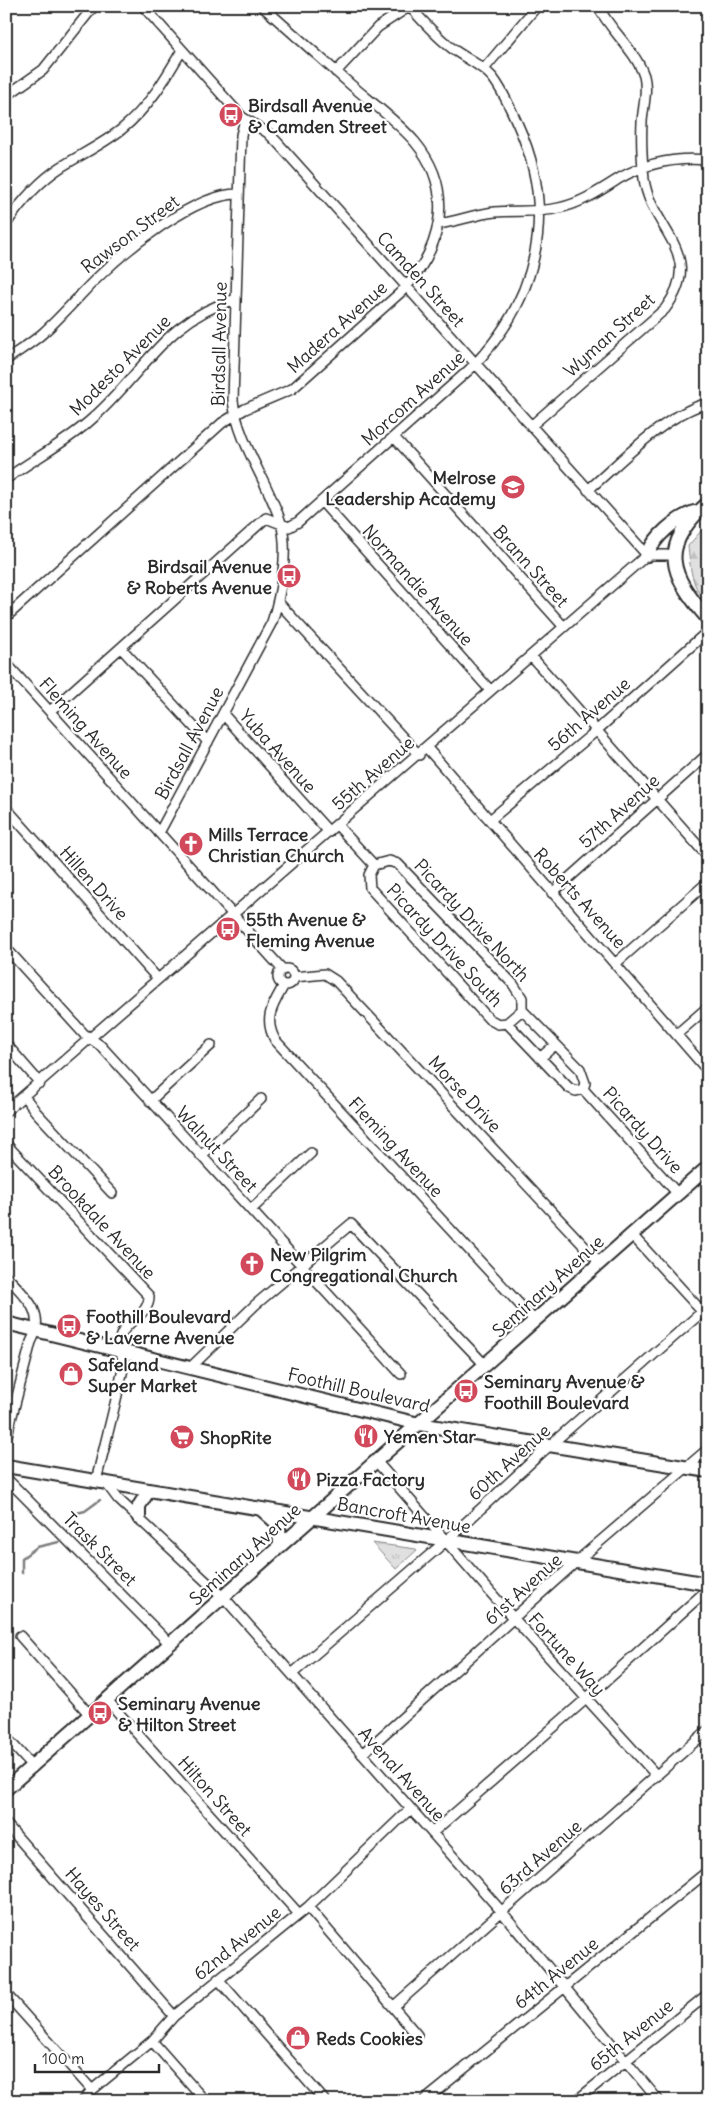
<svg xmlns="http://www.w3.org/2000/svg" width="714" height="2107" font-family="Delius,sans-serif">
<style>
.grass{fill:url(#grass-tufts);stroke:#868686}
.forest{fill:url(#forest-firs);stroke:#868686}
.lines{fill:none;stroke-linecap:round;stroke-linejoin:round}
.stream{stroke:#7e7e7e;stroke-width:2.5}
.street-casing{stroke:#2b2b2b;stroke-width:12}
.secondary-casing{stroke:#2b2b2b;stroke-width:16}
.street{stroke:#fff;stroke-width:9}
.secondary{stroke:#fff;stroke-width:12}
.labels{text-anchor:middle;dominant-baseline:central;stroke-width:4.5;stroke-linejoin:round;paint-order:stroke}
.poi-label{font-size:18px;font-weight:bold;fill:#2b2b2b;stroke:#fff;text-anchor:start}
.street-label{font-size:18px;fill:#2b2b2b;stroke:#fff}
</style>
<defs>
<pattern id="grass-tufts" width="24" height="20" patternUnits="userSpaceOnUse" patternTransform="scale(1.25)"><rect width="24" height="20" fill="#e0e0e0"/><path d="M3 7l-1-3M5 7V3M7 7l1-3M15 17l-1-3M17 17v-4M19 17l1-3" fill="none" stroke="#c0c0c0"/></pattern>
<pattern id="forest-firs" width="22" height="20" patternUnits="userSpaceOnUse" patternTransform="scale(1.25)"><rect width="22" height="20" fill="#e0e0e0"/><path d="M5 1l3.5 6h-7zM16 11l3.5 6h-7z" fill="#c0c0c0"/></pattern>
</defs>
<rect width="100%" height="100%" fill="#fff"/>
<filter id="ink" filterUnits="userSpaceOnUse"><feTurbulence type="fractalNoise" baseFrequency=".02" numOctaves="2"/><feDisplacementMap in="SourceGraphic" scale="10" xChannelSelector="R" yChannelSelector="G"/><feConvolveMatrix kernelMatrix="1 2 1 2 8 2 1 2 1" color-interpolation-filters="sRGB"/></filter>
<g filter="url(#ink)">
<path class="grass" d="M372,1543L416,1549L417,1550L396,1569Z"/>
<path class="forest" d="M708,523V602C691,590 690,565 688,546Z"/>
<g class="lines">
<path class="stream" d="M69,1529L73,1514L85,1511L100,1500
M22,1573V1558L37,1547L59,1542"/>
<defs>
<path id="street" d="M143,6L242,117L268,133L277,142L647,555
M484,69L537,6
M336,72L378,27L410,6
M6,96L43,70L94,6
M6,224C21,202 38,182 61,167C82,154 103,144 122,129C149,107 165,79 182,50
M439,224C458,221 476,214 495,212C516,210 538,213 559,208C582,203 601,190 620,178C648,162 676,157 708,160
M6,360C18,351 32,343 43,333C61,317 77,298 94,281C125,250 195,193 239,194
M531,426L665,309C707,253 651,230 644,179C642,160 641,141 642,122C643,107 648,91 644,76C635,49 610,31 598,6
M394,437L564,627
M6,479C35,458 67,442 93,418C145,372 164,320 236,299
M588,490C622,461 665,414 708,403
M322,502L490,690
M278,602L419,755
M6,617L222,423L245,409L292,389L401,292C442,250 456,191 415,142C396,120 372,103 350,84C321,58 291,32 262,6
M121,648L208,742
M531,656L708,857
M6,663L283,970
M50,711L266,518L289,527L298,522L470,369C538,301 558,213 518,125C511,109 503,91 493,78C482,65 466,59 453,49C436,37 423,21 409,6
M223,714L329,832
M427,748L708,1071
M6,808L158,979
M490,820L596,731L708,631
M337,825L374,865
M159,833L272,622C281,594 289,551 281,523C268,481 239,445 233,401L241,135L245,119
M374,865L369,875L370,888L489,1019L498,1024L507,1023L569,1088L576,1091L583,1089
M374,865L389,861L398,864L513,984L522,998V1010L580,1069L585,1083L583,1089
M552,893L708,754
M6,948L84,1034L101,1046L401,1374
M616,963L708,882
M278 977a8 8 0 1 1 16 0a8 8 0 1 1-16 0Z
M294,977L325,974L336,981L600,1263
M284,985C273,1005 263,1018 275,1040L535,1321
M507,1023L522,1010
M677,1034L708,1007
M6,1044L40,1083
M540,1058L555,1045
M583,1089L678,1194
M24,1096L36,1112L112,1193
M150,1101L211,1045
M6,1111L647,555H675
M6,1144L149,1296C150,1315 127,1319 121,1335C117,1345 125,1358 123,1369C115,1406 105,1444 96,1481
M201,1156L261,1099
M251,1210L311,1153
M632,1235L708,1318
M6,1276C25,1296 47,1313 31,1342L6,1439
M191,1367L255,1305L351,1224L485,1365
M376,1461L506,1610L657,1776
M6,1478L170,1644
M106,1483L118,1499L228,1602L502,1912L659,2101
M20,1636L90,1715
M292,1674L447,1540L540,1454L702,1312
M107,1700L299,1914
M6,1737L32,1766
M362,1754L576,1562L708,1449
M6,1824L174,2016
M432,1833L586,1699L708,1589
M308,1907L417,2035
M218,1979L325,2101
M6,1994L92,2090
M393,2007L708,1730
M152,2041L205,2101
M83,2101L92,2090L152,2041L174,2016L308,1907L410,1809
M424,2101L708,1871
M576,2101L708,1994"/>
<path id="secondary" d="M708,503C658,546 669,574 708,619
M647,555C655,536 675,519 694,512
M6,1323L419,1424L708,1471
M6,1466L708,1584
M262,1510L279,1525L280,1546
M139,1518V1506L149,1490
M6,1789L708,1167"/>
</defs>
<use href="#street" class="street-casing"/>
<use href="#secondary" class="secondary-casing"/>
<use href="#street" class="street"/>
<use href="#secondary" class="secondary"/>
</g>
</g>
<defs>
<symbol id="bus-disc" viewBox="-11 -11 22 22"><circle r="9.5" fill="#d1495b" stroke="#fff"/><path d="M-5-6H5V4H4V6H2V4H-2V6H-4V4H-5ZM-3.5-4V0h7V-4ZM-3.5 1.2v1.5H-2V1.2ZM2 1.2v1.5H3.5V1.2Z" fill="#fff"/></symbol>
<symbol id="school-disc" viewBox="-11 -11 22 22"><circle r="9.5" fill="#d1495b" stroke="#fff"/><path d="M0-5L7-2L0 1L-7-2ZM-4 1L0 2.5L4 1V4Q0 6-4 4Z" fill="#fff"/></symbol>
<symbol id="church-disc" viewBox="-11 -11 22 22"><circle r="9.5" fill="#d1495b" stroke="#fff"/><path d="M-1.2-6h2.4v3.5h3.3v2.4h-3.3V6h-2.4V-.1h-3.3v-2.4h3.3Z" fill="#fff"/></symbol>
<symbol id="shop-disc" viewBox="-11 -11 22 22"><circle r="9.5" fill="#d1495b" stroke="#fff"/><path d="M-5-2.5h2.3a2.7 3.5 0 0 1 5.4 0H5L5.5 6h-11ZM-1.5-2.5h3a1.5 2.3 0 0 0-3 0Z" fill="#fff"/></symbol>
<symbol id="restaurant-disc" viewBox="-11 -11 22 22"><circle r="9.5" fill="#d1495b" stroke="#fff"/><path d="M-5-6h1v4h1v-4h1v4h1v-4h1v5L-1.5 .5V6h-2V.5L-5-1ZM5-6V6H3V1.5H1.5Q1.5-4 5-6Z" fill="#fff"/></symbol>
<symbol id="supermarket-disc" viewBox="-11 -11 22 22"><circle r="9.5" fill="#d1495b" stroke="#fff"/><path d="M-6-5.5h2.5l.6 2H6L4.5 2H-2.5L-4.4-4H-6ZM-1.5 3.2a1.3 1.3 0 1 0 .1 0ZM3 3.2a1.3 1.3 0 1 0 .1 0Z" fill="#fff"/></symbol>
</defs>
<g fill-rule="evenodd">
<use href="#bus-disc" x="217" y="101" width="28" height="28"/>
<use href="#school-disc" x="499" y="473" width="28" height="28"/>
<use href="#bus-disc" x="275" y="562" width="28" height="28"/>
<use href="#church-disc" x="177" y="830" width="28" height="28"/>
<use href="#bus-disc" x="214" y="915" width="28" height="28"/>
<use href="#church-disc" x="238" y="1250" width="28" height="28"/>
<use href="#bus-disc" x="55" y="1312" width="28" height="28"/>
<use href="#shop-disc" x="57" y="1360" width="28" height="28"/>
<use href="#bus-disc" x="452" y="1377" width="28" height="28"/>
<use href="#restaurant-disc" x="352" y="1422" width="28" height="28"/>
<use href="#supermarket-disc" x="168" y="1423" width="28" height="28"/>
<use href="#restaurant-disc" x="285" y="1465" width="28" height="28"/>
<use href="#bus-disc" x="86" y="1699" width="28" height="28"/>
<use href="#shop-disc" x="284" y="2024" width="28" height="28"/>
</g>
<g class="labels">
<g class="poi-label">
<text x="248" y="105">Birdsall Avenue<tspan x="248" dy="21">&amp; Camden Street</tspan></text>
<text x="496" y="477" text-anchor="end">Melrose<tspan x="496" dy="21">Leadership Academy</tspan></text>
<text x="272" y="566" text-anchor="end">Birdsail Avenue<tspan x="272" dy="21">&amp; Roberts Avenue</tspan></text>
<text x="208" y="834">Mills Terrace<tspan x="208" dy="21">Christian Church</tspan></text>
<text x="246" y="919">55th Avenue &amp;<tspan x="246" dy="21">Fleming Avenue</tspan></text>
<text x="270" y="1254">New Pilgrim<tspan x="270" dy="21">Congregational Church</tspan></text>
<text x="86" y="1316">Foothill Boulevard<tspan x="86" dy="21">&amp; Laverne Avenue</tspan></text>
<text x="88" y="1364">Safeland<tspan x="88" dy="21">Super Market</tspan></text>
<text x="484" y="1381">Seminary Avenue &amp;<tspan x="484" dy="21">Foothill Boulevard</tspan></text>
<text x="384" y="1436">Yemen Star</text>
<text x="200" y="1437">ShopRite</text>
<text x="316" y="1479">Pizza Factory</text>
<text x="118" y="1703">Seminary Avenue<tspan x="118" dy="21">&amp; Hilton Street</tspan></text>
<text x="316" y="2038">Reds Cookies</text>
</g>
<g class="street-label">
<text transform="translate(130 234) rotate(-37)">Rawson Street</text>
<text transform="translate(421 279) rotate(48)">Camden Street</text>
<text transform="translate(337 327) rotate(-42)">Madera Avenue</text>
<text transform="translate(609 335) rotate(-42)">Wyman Street</text>
<text transform="translate(219 344) rotate(-89)">Birdsall Avenue</text>
<text transform="translate(120 365) rotate(-45)">Modesto Avenue</text>
<text transform="translate(413 398) rotate(-42)">Morcom Avenue</text>
<text transform="translate(531 566) rotate(48)">Brann Street</text>
<text transform="translate(418 585) rotate(48)">Normandie Avenue</text>
<text transform="translate(589 714) rotate(-41)">56th Avenue</text>
<text transform="translate(86 728) rotate(48)">Fleming Avenue</text>
<text transform="translate(189 743) rotate(-62)">Birdsall Avenue</text>
<text transform="translate(278 751) rotate(48)">Yuba Avenue</text>
<text transform="translate(373 773) rotate(-41)">55th Avenue</text>
<text transform="translate(619 811) rotate(-42)">57th Avenue</text>
<text transform="translate(94 883) rotate(48)">Hillen Drive</text>
<text transform="translate(580 898) rotate(48)">Roberts Avenue</text>
<text transform="translate(472 920) rotate(47)">Picardy Drive North</text>
<text transform="translate(445 945) rotate(47)">Picardy Drive South</text>
<text transform="translate(465 1094) rotate(47)">Morse Drive</text>
<text transform="translate(643 1130) rotate(48)">Picardy Drive</text>
<text transform="translate(396 1147) rotate(47)">Fleming Avenue</text>
<text transform="translate(217 1149) rotate(47)">Walnut Street</text>
<text transform="translate(102 1222) rotate(47)">Brookdale Avenue</text>
<text transform="translate(548 1286) rotate(-42)">Seminary Avenue</text>
<text transform="translate(359 1390) rotate(13)">Foothill Boulevard</text>
<text transform="translate(509 1462) rotate(-42)">60th Avenue</text>
<text transform="translate(404 1515) rotate(10)">Bancroft Avenue</text>
<text transform="translate(100 1549) rotate(45)">Trask Street</text>
<text transform="translate(245 1554) rotate(-42)">Seminary Avenue</text>
<text transform="translate(523 1589) rotate(-42)">61st Avenue</text>
<text transform="translate(567 1654) rotate(48)">Fortune Way</text>
<text transform="translate(402 1774) rotate(48)">Avenal Avenue</text>
<text transform="translate(215 1796) rotate(48)">Hilton Street</text>
<text transform="translate(540 1857) rotate(-41)">63rd Avenue</text>
<text transform="translate(103 1909) rotate(49)">Hayes Street</text>
<text transform="translate(237 1943) rotate(-39)">62nd Avenue</text>
<text transform="translate(556 1973) rotate(-39)">64th Avenue</text>
<text transform="translate(631 2035) rotate(-39)">65th Avenue</text>
</g>
</g>
<rect width="714" height="2107" fill="none" stroke="#fff" stroke-width="25"/>
<rect x="12" y="12" width="689" height="2082" fill="none" stroke="#2b2b2b" stroke-width="2" filter="url(#ink)"/>
<path d="M35 2064v8h124v-8" fill="none" stroke="#2b2b2b" stroke-width="2.5"/>
<text x="42" y="2064" font-size="15" fill="#2b2b2b" stroke="#ffffff" stroke-width="4" paint-order="stroke">100 m</text>
</svg>
